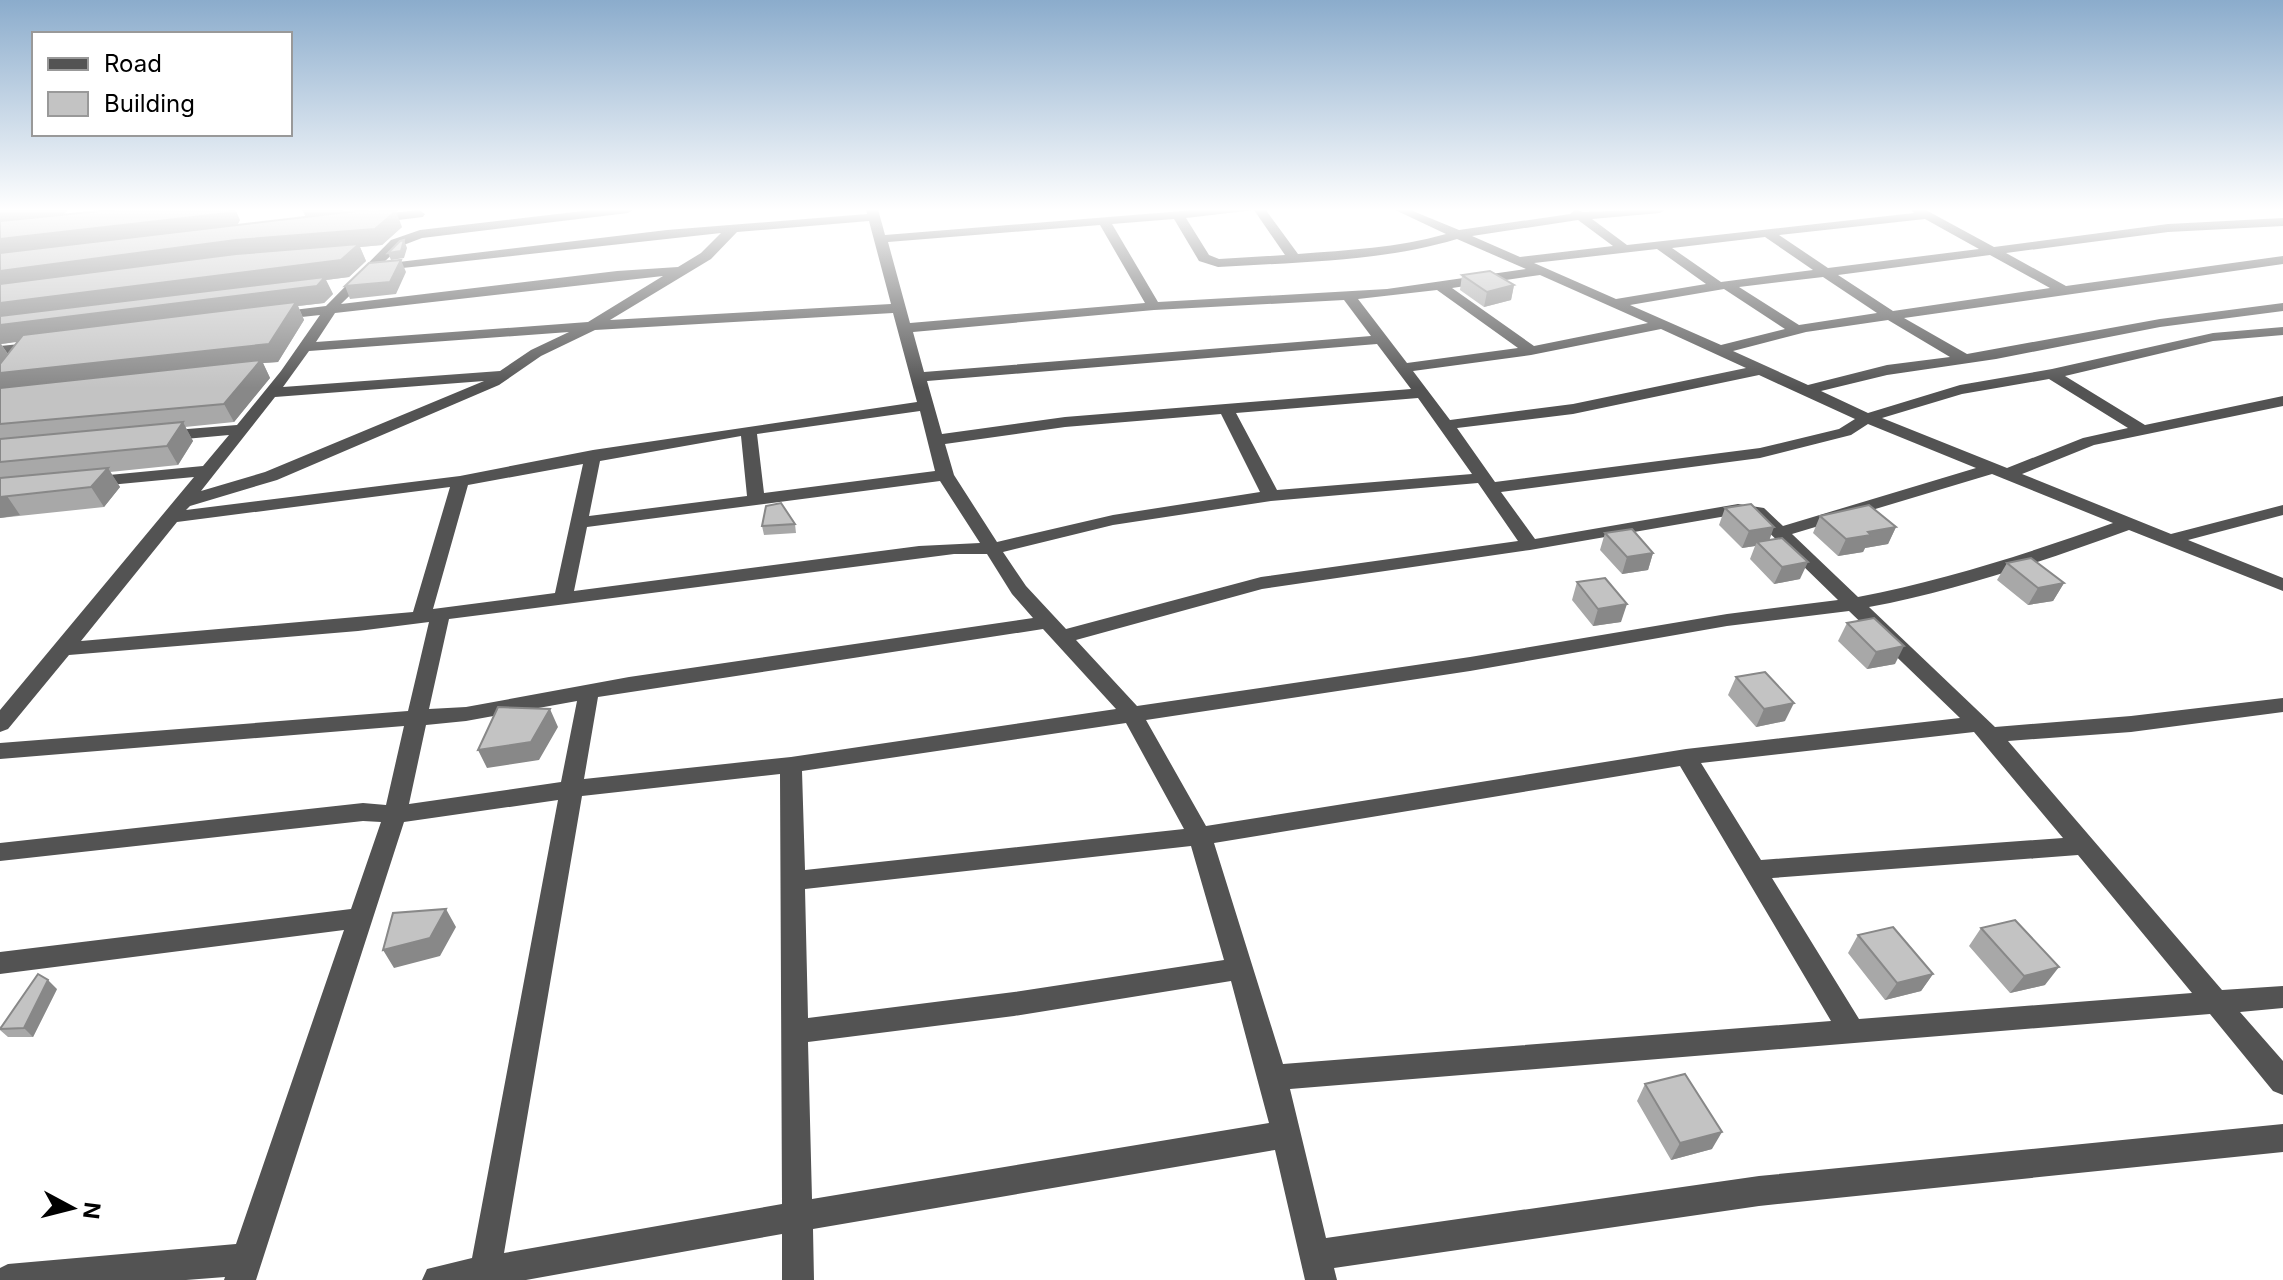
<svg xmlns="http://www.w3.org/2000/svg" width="2283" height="1280" font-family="Inter,sans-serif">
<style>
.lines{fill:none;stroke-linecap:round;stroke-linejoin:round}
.minor{fill:#535353;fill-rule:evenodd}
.wall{fill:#a8a8a8;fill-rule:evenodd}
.shaded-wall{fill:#888}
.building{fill:#c3c3c3;stroke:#888;stroke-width:2}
</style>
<rect width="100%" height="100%" fill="#fff"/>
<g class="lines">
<path class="minor" d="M600,209H634L628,213L422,238L401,246L382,264L667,230L867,214L866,209H878L885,235L1207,209H1265L1298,254C1348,250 1397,248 1446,234L1393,209H1408L1459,230L1570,214L1576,209L1583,212L1666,209L1660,213L1592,219L1627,245L1914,213L1910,209H1924L1994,247L2168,224L2283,218V226L2168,232L2006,253L2066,286L2283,256V264L1904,318L1967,354L2160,319L2283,303V311L2160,327L1996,359L1887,375L1821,391L1868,413L1960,385L2052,369L2213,333L2283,327V335L2213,341L2065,376L2145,425L2283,396V406L2094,445L2022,474L2171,534L2283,505V515L2188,540L2283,578V591L2129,530C2044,561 1958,590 1869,607L1995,727L2131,716L2283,698V712L2131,732L2008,741L2222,990L2283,986V1008L2240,1012L2283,1061V1095L2273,1091L2210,1014L1290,1089L1326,1238L1759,1176L2283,1124V1152L1759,1206L1334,1268L1337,1280H1305L1275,1150L813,1229L814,1280H782V1234L526,1280H422L427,1269L472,1258L558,800L404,822L256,1280H224L225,1277L186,1280H0V1268L8,1264L236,1244L344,930L0,974V952L351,909L381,822L363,821L0,861V843L363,803L386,805L404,726L0,759V743L408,711L429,622L358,631L69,655L8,729L0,732V710L194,477L88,487L79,482L88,477L203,466L229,435L163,441L155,436L163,431L237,425L281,371L320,315L274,320L267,316L269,313L326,306L391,240L420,230ZM1254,210L1285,255L1219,259L1209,255L1186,218ZM1174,219L1199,261L1218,267C1298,262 1380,262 1457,239L1526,269L1387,289L1158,302L1112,224ZM1925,219L1979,249L1828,268L1779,235ZM1578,220L1613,246L1520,257L1472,236ZM869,221L891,304L610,320L711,259L737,232ZM1100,225L1145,303L910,323L888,242ZM721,233L701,253L678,267L617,271L341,304L375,271ZM1765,237L1813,270L1721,282L1672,248ZM1657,249L1706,284L1616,299L1534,263ZM1990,255L2050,288L1893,311L1838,275ZM1540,275L1648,323L1534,346L1452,288ZM663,276L588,322L316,342L335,313ZM1823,277L1877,313L1799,325L1739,287ZM1724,289L1785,329L1721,345L1630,305ZM1437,290L1518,348L1407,363L1358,299ZM1344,300L1371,336L924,372L913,332L1154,310ZM893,313L917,402L593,450L460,476L186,510L190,506L277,480L499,385L541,356L595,330ZM1888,320L1950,357L1887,365L1808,385L1733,351L1806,332ZM1661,329L1746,368L1573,404L1450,420L1413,371L1531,355ZM569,332L531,350L500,371L283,387L309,351ZM1377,344L1411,389L1065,417L942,434L927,381ZM1759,375L1855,419L1839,429L1760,448L1495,482L1457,428L1573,414ZM2049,379L2128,428L2083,438L2007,468L1882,418L1962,394ZM484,381L265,472L201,491L275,397ZM1418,398L1472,474L1277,490L1236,413ZM920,411L935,471L764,493L757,434ZM1221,414L1260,492L1113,515L997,542L954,475L945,444L1065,427ZM1868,424L1976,468L1783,526L1764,508L1738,504L1535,539L1501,492L1760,458L1851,435ZM741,436L747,496L589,516L600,461ZM583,464L555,593L433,609L468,485ZM1992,474L2113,523C2029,553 1946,580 1858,597L1792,534ZM940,481L980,543L919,546L574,591L587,527ZM1478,483L1518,541L1261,577L1066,629L1026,586L1003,552L1113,525L1271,501ZM450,487L413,612L81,641L177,522ZM1738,514L1752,516L1838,600L1727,614L1470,657L1137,706L1076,640L1262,589L1530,550ZM954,554H987L1012,594L1033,618L629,677L466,707L429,709L449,619ZM1849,611L1960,718L1686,749L1206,826L1146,720L1470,671L1727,626ZM1043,629L1116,709L791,757L584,779L598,697ZM577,701L561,782L409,804L426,725L466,721ZM1126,723L1184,829L805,870L802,771ZM1974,732L2063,838L1761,860L1701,763ZM1680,766L1831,1021L1283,1064L1214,843ZM780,774L782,1204L504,1253L582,796ZM1191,846L1224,960L1014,992L808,1018L805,889ZM2078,855L2192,993L1859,1019L1772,878ZM1231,981L1269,1123L812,1199L808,1042L1014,1016Z
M419,210L425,214L423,217L373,223L367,219L373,215Z
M40,342L45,343V349L0,354V346Z"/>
</g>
<path class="wall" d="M0,209L67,211L63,214L240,220L237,225L343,213L402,227L382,245L360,247L366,261L349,277L326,280L333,294L324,303L298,306L304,320L278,362L263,363L270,378L234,422L185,427L193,441L178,465L110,472L120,487L104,507L0,518ZM18,341L8,354L1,344L8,343Z
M1462,275L1514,285L1511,300L1484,307L1460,290Z
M1725,508L1769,540L1800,579L1774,584L1750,559L1755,546L1742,548L1719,525Z
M1820,516L1896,527L1888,544L1865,548L1863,552L1838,556L1813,533Z
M795,524L796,533L764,535L762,526Z
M1605,533L1653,553L1648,570L1622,574L1600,550Z
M2007,563L2064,583L2053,601L2028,605L1997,580Z
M1577,582L1621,622L1593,626L1572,600Z
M1847,623L1895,664L1867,669L1838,641Z
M1736,677L1785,721L1756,727L1728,695Z
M1981,928L2045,985L2010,993L1969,946Z
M1858,935L1933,974L1921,991L1885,1000L1848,953Z
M57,989L33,1037H8L0,1030V1027Z
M1645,1084L1712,1149L1671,1160L1637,1101Z"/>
<path class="shaded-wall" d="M0,209H66L67,211L59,218L0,224Z
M230,209H235L240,220L235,229L0,257V239Z
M302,209H344L341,216L307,220Z
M396,211L402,227L382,245L360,247L366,261L349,277L326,280L333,294L324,303L298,306L304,320L278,362L263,363L270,378L234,422L224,404L0,393V373L293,307L1,344L9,356L0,369V271Z
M404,240L407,248L404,258L391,260L388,253Z
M401,260L406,272L396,294L350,299L345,286Z
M1514,285L1511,300L1484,307L1487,292Z
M183,422L193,441L178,465L167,446Z
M108,468L120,487L104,507L91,487Z
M7,496L20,515L0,518V497Z
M1774,527L1768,544L1757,542L1755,546L1742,548L1749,531Z
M1896,527L1888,544L1865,548L1863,552L1838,556L1846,539L1868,532Z
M1653,553L1648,570L1622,574L1627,557Z
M1808,562L1800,579L1774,584L1782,567Z
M2064,583L2053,601L2028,605L2038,588Z
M1627,604L1621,622L1593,626L1598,609Z
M1904,646L1895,664L1867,669L1876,652Z
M1794,703L1785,721L1756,727L1764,709Z
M550,709L558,727L539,760L487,768L478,750Z
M446,909L456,927L440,956L394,968L383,950Z
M2059,967L2045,985L2010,993L2024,976Z
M1933,974L1921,991L1885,1000L1897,983Z
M48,980L57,989L33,1037L24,1028Z
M1722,1132L1712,1149L1671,1160L1680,1143Z"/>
<path class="building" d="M120,209H230L228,213L0,239V221Z
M373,209L396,211L375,229L236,240L0,271V253Z
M404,240L401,251L388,253L400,241Z
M359,244L341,260L0,303V284L236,254Z
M401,260L390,282L345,286L369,263Z
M1490,271L1514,285L1487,292L1462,275Z
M325,277L317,286L0,325V316Z
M296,302L269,344L0,373V364L23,335Z
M261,360L224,404L0,424V388Z
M183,422L167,446L0,462V439Z
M108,468L91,487L0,497V478Z
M781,503L795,524L762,526L766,506Z
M1751,504L1774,527L1749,531L1725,508Z
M1869,505L1896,527L1868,532L1871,535L1846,539L1820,516Z
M1632,529L1653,553L1627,557L1605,533Z
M1782,538L1808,562L1782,567L1757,542Z
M2031,558L2064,583L2038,588L2007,563Z
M1605,578L1627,604L1598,609L1577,582Z
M1874,618L1904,646L1876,652L1847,623Z
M1765,672L1794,703L1764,709L1736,677Z
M498,707L550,709L531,742L478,750Z
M446,909L430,938L383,950L393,913Z
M2015,920L2059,967L2024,976L1981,928Z
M1893,927L1933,974L1897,983L1858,935Z
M38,974L48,980L24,1028L0,1029Z
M1685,1074L1722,1132L1680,1143L1645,1084Z"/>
<linearGradient id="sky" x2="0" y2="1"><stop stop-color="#8baccc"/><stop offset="0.54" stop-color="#fff"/><stop offset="1" stop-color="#fff" stop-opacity="0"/></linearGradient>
<rect width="2283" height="388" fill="url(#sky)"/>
<rect x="32" y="32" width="260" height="104" fill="#ffffff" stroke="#999999" stroke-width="2"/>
<rect x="48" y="58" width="40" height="12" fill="#535353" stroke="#999999" stroke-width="2"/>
<text x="104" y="72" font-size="24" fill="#000000">Road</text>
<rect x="48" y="92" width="40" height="24" fill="#c3c3c3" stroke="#999999" stroke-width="2"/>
<text x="104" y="112" font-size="24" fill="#000000">Building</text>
<g transform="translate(72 1208) rotate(97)" stroke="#ffffff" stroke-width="6" paint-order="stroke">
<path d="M0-6L14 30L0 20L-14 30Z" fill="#000000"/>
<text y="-12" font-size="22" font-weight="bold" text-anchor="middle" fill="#000000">N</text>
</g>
</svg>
